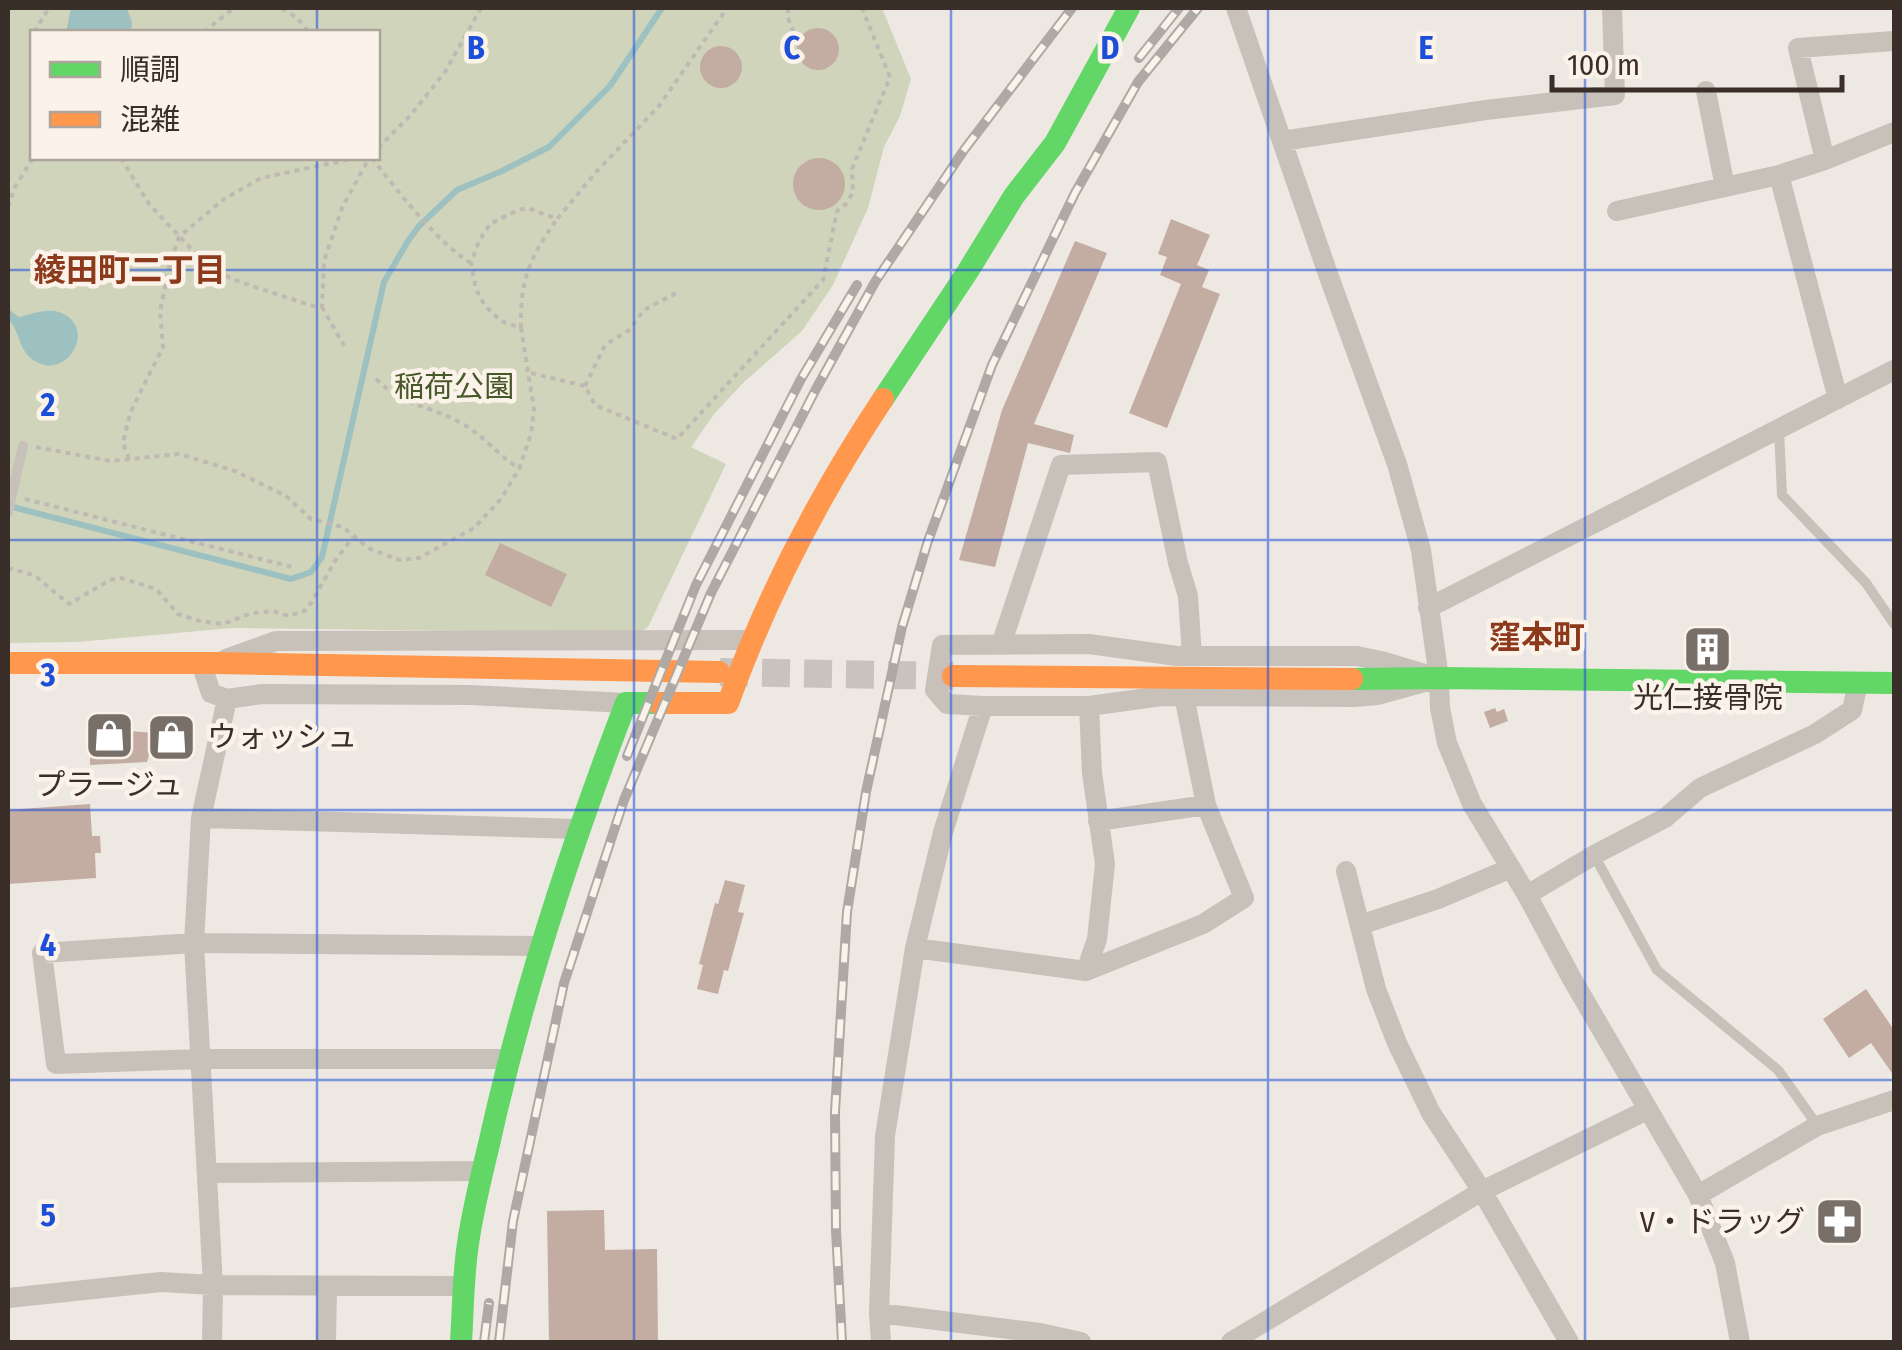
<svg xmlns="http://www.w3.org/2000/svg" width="1902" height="1350" font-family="'Fira Sans Condensed','Noto Sans JP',sans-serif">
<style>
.green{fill:#cfd4bb;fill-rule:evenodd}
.water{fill:#9dc0c1}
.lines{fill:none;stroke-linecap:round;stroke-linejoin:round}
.stream{stroke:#9dc0c1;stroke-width:6}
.building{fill:#c3aca2}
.secondary-tunnel{stroke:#cac3bd;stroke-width:28;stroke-dasharray:28 14;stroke-linecap:butt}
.path{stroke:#c0b9b3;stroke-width:4;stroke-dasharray:5 5;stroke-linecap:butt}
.lane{stroke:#c8c1ba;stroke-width:10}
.street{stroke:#c8c1ba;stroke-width:20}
.fast{stroke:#63d668;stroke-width:22}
.slow{stroke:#ff974d;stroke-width:22}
.rail-casing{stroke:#afa9a5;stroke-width:10}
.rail{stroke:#fbf3e9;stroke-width:6;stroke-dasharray:19;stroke-linecap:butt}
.grid{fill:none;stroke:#1d4ed8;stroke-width:2.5;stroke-opacity:0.55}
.labels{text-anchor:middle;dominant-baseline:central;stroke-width:9;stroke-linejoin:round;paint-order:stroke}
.park-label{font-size:30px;fill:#47592a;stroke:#fbf3e9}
.poi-label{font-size:30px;fill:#392e28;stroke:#fbf3e9}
.neighbourhood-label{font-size:32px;font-weight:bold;fill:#8d3a1c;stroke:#fbf3e9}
.grid-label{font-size:32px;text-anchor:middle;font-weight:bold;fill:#1d4ed8;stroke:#fbf3e9;stroke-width:9;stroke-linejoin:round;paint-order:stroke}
</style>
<rect width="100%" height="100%" fill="#eee8e2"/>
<path class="green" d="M8,8H882L911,79L900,116L884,147L868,208L833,285L802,331L744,382L715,413L691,447L726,464L648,627L640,633L232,628L77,642L8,643ZM32,32H378V158H32Z"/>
<path class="water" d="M71,8H127L132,23L131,32H66Z
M8,309L19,317C31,314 46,308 59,312C100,326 66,385 32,359C18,349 20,330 8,319Z"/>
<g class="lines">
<path class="stream" d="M9,506L291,579L311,572L322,557L384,282L408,241L419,226L457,190L502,171L549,147L610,86L662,8"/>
</g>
<path class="building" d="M797 49a21 21 0 1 1 42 0a21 21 0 1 1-42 0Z
M700 67a21 21 0 1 1 42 0a21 21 0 1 1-42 0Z
M793 184a26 26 0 1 1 52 0a26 26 0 1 1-52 0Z
M1171,219L1210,235L1197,265L1209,270L1202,287L1220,294L1167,428L1129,413L1181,284L1160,275L1167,257L1158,254Z
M1075,241L1107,253L1034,424L1074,435L1070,453L1028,443L995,567L959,560L1002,410Z
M500,543L567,574L551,607L485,575Z
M1697,640L1719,641L1718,658L1696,657Z
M1495,708L1497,712L1504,709L1508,721L1490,728L1484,712Z
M91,728L155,733L147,762L90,765Z
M90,804L92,836H100L101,853H95L96,878L8,884V810Z
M725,880L745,885L738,912L744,913L728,971L724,970L718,994L697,989L703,965L699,964L715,903L718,904Z
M1866,989L1894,1030V1076L1871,1043L1849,1058L1823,1019Z
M604,1210L605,1250L657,1249L658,1342H549L547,1211Z"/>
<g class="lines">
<path class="secondary-tunnel" d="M720,672L953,676"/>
<path class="path" d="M282,8L297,18L309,32
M788,8V18L793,31
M34,32L49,8
M204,32L234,8
M32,35V49
M378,148L410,116L445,72L481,8
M121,158L149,204L210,269L240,282L313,306L322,307L324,261L342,208L369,158
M372,158C396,189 438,244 471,263
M8,207L15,187L33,158
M322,307L346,349
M521,328C520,279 529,259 557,219
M531,373L585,386L595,405L677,439L823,280L837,211L846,204L853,192L852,169L890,77L862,8
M376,379C405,408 428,404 461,423C483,435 497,454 518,468
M585,386L605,345L629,330L644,310L678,292
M36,447L110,461L179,454L235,471L286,496L311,519L343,527L368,548L399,560L419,558L474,528L501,499L519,469L531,434L534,409L521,328L501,321L485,306L476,289L471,263L479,241L490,224L518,210L528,208L557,219L597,171L659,106L727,8
M129,459L123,443L130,413L163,347L160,312L170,263L179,237L224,199L261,178L356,158
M25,499L292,567
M8,568L34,575L69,604L110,580L121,578L156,589L178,614L200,621L223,624L252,613L273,611L289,616L307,610L335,561L353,537"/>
<path class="lane" d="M1779,429L1782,495L1866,583L1894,624
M8,512L23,446
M1594,855L1657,970L1778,1070L1817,1125"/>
<path class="street" d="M1236,8L1328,274L1397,464L1421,550L1439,678L1440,708L1447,743L1472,804L1527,895L1572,979L1698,1195L1725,1263L1740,1342
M1706,91L1725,187
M1282,141L1486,110L1615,95L1612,8
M1825,160L1798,48L1894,41
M1617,211L1779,175
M1838,399L1779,175L1825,160L1894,132
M1428,608L1894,370
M1089,644L1177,656H1357L1385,662L1439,678L1377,695L1354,697L1162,696L1089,706H983L947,704L935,690L942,645Z
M1001,645L1061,465L1157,462L1178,563L1188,596L1192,656
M226,659L276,641L751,640
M201,663L211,693L227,699L262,694L470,695L626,703
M201,818L579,829
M1098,821L1206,805
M1346,871L1376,989L1397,1043L1431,1113L1482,1191L1569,1342
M1527,895L1594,855L1665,818L1700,788L1815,734L1852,710L1858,683
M1360,925L1438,899L1511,868
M915,948L1086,971L1203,924L1244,898L1206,805L1184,696
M1086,971L1097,939L1105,864L1092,773L1089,706
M507,1059H200L56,1064L42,953L194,943L541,946
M207,1173L483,1171
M1698,1195L1817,1126L1894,1100
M8,1298L161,1282L213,1285L463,1286
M879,1313L1040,1333L1081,1342
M212,1342L213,1285L194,943L201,818L227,699
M326,1342L327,1286
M881,1342L879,1313L885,1136L915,948L943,832L983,706
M1231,1342L1482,1191L1647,1110"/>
<path class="fast" d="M883,399L968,271L1014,196L1055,143L1129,8
M1352,679L1439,678L1894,683
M461,1342C463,1312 463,1281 467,1251C472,1210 483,1171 492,1131C525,985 572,843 626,703H658"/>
<path class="slow" d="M8,663H216L719,672
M953,676L1352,679
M658,703H728C767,595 820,494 883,399"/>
<defs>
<path id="rail" d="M1139,58L1179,8
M627,756L696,585L801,379L857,285
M484,1342L489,1303
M499,1342L513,1221L564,983L624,800L711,593L816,389L875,282L964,150L1072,8
M842,1342L836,1230L835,1112L847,912L866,792L902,627L928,541L992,365L1075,193L1138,82L1198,8"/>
</defs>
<use href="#rail" class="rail-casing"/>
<use href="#rail" class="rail"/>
</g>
<path class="grid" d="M317,8V32M634,8V1342M951,8V1342M1268,8V1342M1585,8V1342M317,158V1342M8,270H1894M8,540H1894M8,810H1894M8,1080H1894"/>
<defs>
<symbol id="building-square" viewBox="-11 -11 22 22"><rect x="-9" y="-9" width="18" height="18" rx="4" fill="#786f69" stroke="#fbf3e9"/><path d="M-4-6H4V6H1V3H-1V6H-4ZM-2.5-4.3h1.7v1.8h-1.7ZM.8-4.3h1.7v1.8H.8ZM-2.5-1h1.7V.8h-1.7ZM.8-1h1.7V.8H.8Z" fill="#fff"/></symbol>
<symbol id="shop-square" viewBox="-11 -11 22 22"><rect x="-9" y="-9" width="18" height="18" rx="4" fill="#786f69" stroke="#fbf3e9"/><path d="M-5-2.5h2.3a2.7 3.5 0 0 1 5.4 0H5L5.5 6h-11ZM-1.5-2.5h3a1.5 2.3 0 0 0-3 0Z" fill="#fff"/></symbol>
<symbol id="pharmacy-square" viewBox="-11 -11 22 22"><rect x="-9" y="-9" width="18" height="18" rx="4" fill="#786f69" stroke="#fbf3e9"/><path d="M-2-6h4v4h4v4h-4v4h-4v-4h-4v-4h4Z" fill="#fff"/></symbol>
</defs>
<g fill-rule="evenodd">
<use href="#building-square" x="1680" y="622" width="55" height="55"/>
<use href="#shop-square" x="82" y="708" width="55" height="55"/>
<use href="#shop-square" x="144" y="710" width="55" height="55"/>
<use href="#pharmacy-square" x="1812" y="1194" width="55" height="55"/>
</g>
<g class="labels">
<g class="park-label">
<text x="454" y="387">稲荷公園</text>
</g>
<g class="poi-label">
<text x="1708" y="698">光仁接骨院</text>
<text x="207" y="737" text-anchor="start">ウォッシュ</text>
<text x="109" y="785">プラージュ</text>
<text x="1805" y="1222" text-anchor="end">V・ドラッグ</text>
</g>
<g class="neighbourhood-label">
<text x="130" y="270">綾田町二丁目</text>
<text x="1537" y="637">窪本町</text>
</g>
</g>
<g class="grid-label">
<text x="476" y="59">B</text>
<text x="792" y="59">C</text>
<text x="1110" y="59">D</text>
<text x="1426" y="59">E</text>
<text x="48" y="416">2</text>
<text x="48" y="686">3</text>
<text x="48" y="956">4</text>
<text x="48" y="1226">5</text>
</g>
<rect width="1902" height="1350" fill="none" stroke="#392e28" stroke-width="20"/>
<rect x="30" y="30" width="350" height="130" fill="#fbf3e9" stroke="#ada49c" stroke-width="2.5"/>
<rect x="50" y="62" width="50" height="15" fill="#63d668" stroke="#ada49c" stroke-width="2.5"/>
<text x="120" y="80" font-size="30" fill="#392e28">順調</text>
<rect x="50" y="112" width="50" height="15" fill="#ff974d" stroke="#ada49c" stroke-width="2.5"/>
<text x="120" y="130" font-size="30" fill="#392e28">混雑</text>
<path d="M1552 75v15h290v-15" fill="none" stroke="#392e28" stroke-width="5"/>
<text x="1567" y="75" font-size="30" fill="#392e28" stroke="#fbf3e9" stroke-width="8" paint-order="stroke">100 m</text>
</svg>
